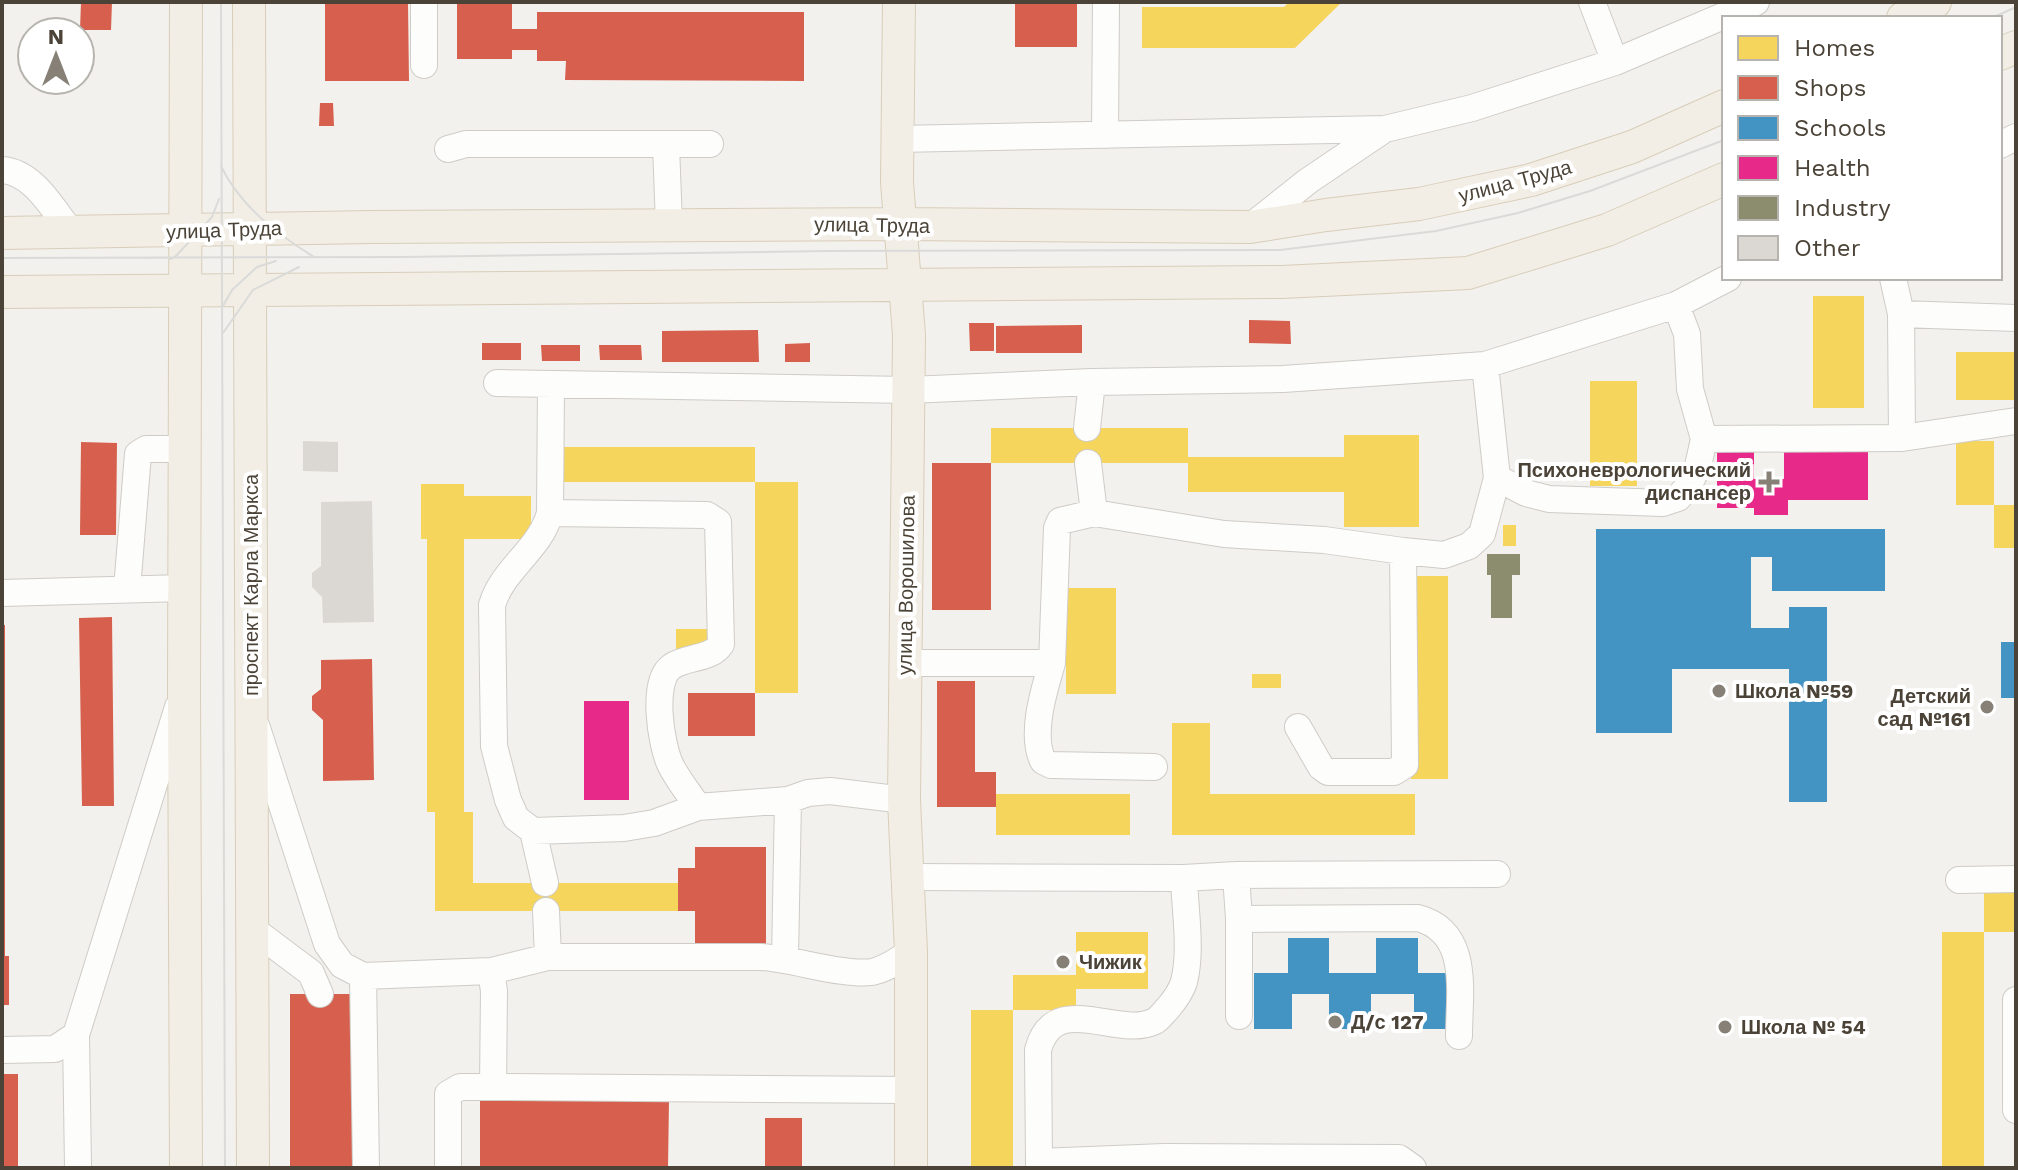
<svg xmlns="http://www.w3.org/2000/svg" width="2018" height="1170" font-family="'Work Sans',sans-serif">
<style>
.homes{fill:#f6d55c}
.shops{fill:#d6604d}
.schools{fill:#4393c3}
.health{fill:#e7298a}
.industry{fill:#8c8c6e}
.building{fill:#dbd8d3}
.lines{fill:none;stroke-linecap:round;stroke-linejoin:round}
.minor-casing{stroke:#cfccc7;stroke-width:28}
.major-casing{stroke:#d8cdb9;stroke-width:34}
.minor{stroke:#fdfdfc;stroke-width:26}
.major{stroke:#f2eee5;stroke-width:32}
.tram{stroke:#dadad9;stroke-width:2}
.poi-dot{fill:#868077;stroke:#fff;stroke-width:3}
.labels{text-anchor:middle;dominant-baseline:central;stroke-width:8;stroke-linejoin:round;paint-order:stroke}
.street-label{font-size:20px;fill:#4b4337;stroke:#fff}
.poi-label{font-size:20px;font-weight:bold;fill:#4b4337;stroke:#fff;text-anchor:start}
</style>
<rect width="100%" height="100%" fill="#f3f1ed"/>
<path class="homes" d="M1289,2H1342L1295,48H1142V7H1284Z
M1813,296H1864V408H1813Z
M1956,352H2016V400H1956Z
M1590,381H1637V486H1590Z
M991,428H1188V457H1344V435H1419V527H1344V492H1188V463H991Z
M1956,441H1994V505H1956Z
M558,447H755V482H558Z
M755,482H798V693H755Z
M421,484H464V496H531V539H464V812H473V883H678V911H435V812H427V539H421Z
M1994,505H2016V548H1994Z
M1503,525H1516V546H1503Z
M1411,576H1448V779H1411Z
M1066,588H1116V694H1066Z
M676,629H710V651H676Z
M1252,674H1281V688H1252Z
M1172,723H1210V794H1415V835H1172Z
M996,794H1130V835H996Z
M1984,890H2016V932H1984Z
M1076,932H1148V989H1076V1010H1013V975H1076Z
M1942,932H1984V1168H1942Z
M971,1010H1013V1168H971Z"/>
<path class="shops" d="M81,2H112L111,30H80Z
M325,2H408L409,81H325Z
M457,2H512V29H537V12H804V81L565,80L566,61H537V50H512V59H457Z
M1015,2H1077V47H1015Z
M320,103H333L334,126H319Z
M1249,320L1290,321L1291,344L1249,343Z
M969,323H994V351H970Z
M1082,325V353H996V326Z
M758,330L759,362H662V331Z
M482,343H521V360H482Z
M810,343V362H785V344Z
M541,345H580V361H542Z
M599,345H641L642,360H600Z
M81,442L117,443L116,535H80Z
M932,463H991V610H932Z
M112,617L114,806H82L79,618Z
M2,625H5V956H9V1005H2Z
M372,659L374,780L323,781V720L312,710V696L321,689V660Z
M937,681H975V772H996V807H937Z
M688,693H755V736H688Z
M695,847H766V953H695V911H678V868H695Z
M290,994H352V1168H290Z
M2,1074H18V1168H2Z
M480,1099L669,1100L668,1168H480Z
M765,1118H802V1168H765Z"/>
<path class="schools" d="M1596,529H1885V591H1772V557H1751V628H1789V607H1827V802H1789V669H1672V733H1596Z
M2001,642H2016V698H2001Z
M1288,938H1329V973H1376V938H1418V973H1451V1029H1414V994H1371V1029H1329V994H1292V1029H1254V973H1288Z"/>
<path class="health" d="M1717,451H1754V479H1784V451H1868V500H1788V515H1754V508H1717Z
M584,701H629V800H584Z"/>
<path class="industry" d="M1487,554H1520V575H1512V618H1491V575H1487Z"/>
<path class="building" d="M303,441L338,442V472L303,471Z
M372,501L374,622L323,623L322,597L312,587V573L321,566V502Z"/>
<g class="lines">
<defs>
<path id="minor" d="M1592,2L1615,62
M424,65V2
M1105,135L1106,2
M898,139L1385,129L1472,108L1615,62L1756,2
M666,145L669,225
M2000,145L2016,137
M448,149L466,144H710
M2,170C34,172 53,210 72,233
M1250,227L1308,181L1385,129
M1901,314L2016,318
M497,383L909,390L1092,382L1283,379L1485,365L1676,305L1728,278
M551,385L550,513C540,550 503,568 492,605L494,746L508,800L516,818L533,831L624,828L654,823L698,807L788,800L808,793L830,791L904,800
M1087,428L1092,382
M1902,438L2016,421
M1704,439L1902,438L1901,314L1893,278
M1088,463L1094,513
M1497,478L1526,493L1549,499L1663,503L1678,498L1689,485L1698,466L1704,439L1690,389L1687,334L1676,305
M550,513L707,515L718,522L721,644C711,660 686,656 671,667C651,682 661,744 670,764C677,779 689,793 698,807
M127,589L138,454L146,449H185
M2,593L184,588
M906,663H1052C1044,690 1030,735 1043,761L1051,765L1154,767
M1052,663L1057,528L1060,521L1094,513L1224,534L1324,540L1403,551L1444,555L1469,546L1482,534L1497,478L1485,365
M1298,727L1321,767L1328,772H1394L1405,765L1403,551
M257,728L327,944L342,965L363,976L366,1168
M533,831L545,883
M1236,875L1239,919V1016
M909,877L1184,878C1185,911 1192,950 1184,982C1181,991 1174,1001 1168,1008C1164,1012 1160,1018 1155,1021C1118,1040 1054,989 1038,1050L1039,1162
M1184,878L1236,875L1497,874
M1959,880L2016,879
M1239,919L1418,918C1471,932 1459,993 1459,1036
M251,928L311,973L320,994
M548,957H761C793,959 844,976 872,972C887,969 899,959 911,952
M785,958L788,800
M491,971L548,957L546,911
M363,976L491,971L494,991L493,1087L912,1090
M2016,1000V1110
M2,1050L55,1049L76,1035
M78,1168L76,1035L178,707
M448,1168V1094L460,1087H493
M1039,1168V1162L1164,1157L1399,1158L1413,1168"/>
<path id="major" d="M186,2L184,689L186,1168
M249,2L253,1168
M899,2L897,182L909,335L904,800L911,952V1168
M1903,18L1935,2
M2000,54L2016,47
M2,233L371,227L901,224L1250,227L1326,215L1419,204L1531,180L1632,147L1724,106
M2,292L1282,282L1468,273L1607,230L1724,179"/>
</defs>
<use href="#minor" class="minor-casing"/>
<use href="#major" class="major-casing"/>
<use href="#minor" class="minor"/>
<use href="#major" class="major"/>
<path class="tram" d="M221,2L225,1168
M1992,18L2016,7
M221,166C240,206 277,234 314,257
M2,258L403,257L826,251L1280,250L1436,231L1518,213L1590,191L1724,140
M170,259L175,257L212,217L219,199
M223,306L232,290L257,267L276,261
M223,333L253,290L299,267"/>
</g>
<g class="poi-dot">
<path d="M1765 470h8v8h8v8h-8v8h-8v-8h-8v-8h8z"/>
<circle cx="1719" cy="691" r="8"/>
<circle cx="1987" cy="707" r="8"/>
<circle cx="1063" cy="962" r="8"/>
<circle cx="1335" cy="1022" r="8"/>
<circle cx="1725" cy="1027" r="8"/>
</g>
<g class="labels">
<g class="street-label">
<text transform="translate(1515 181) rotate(-15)">улица Труда</text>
<text transform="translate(872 225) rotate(1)">улица Труда</text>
<text transform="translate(224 230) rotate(-2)">улица Труда</text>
<text transform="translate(251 585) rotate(-90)">проспект Карла Маркса</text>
<text transform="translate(906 585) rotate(-89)">улица Ворошилова</text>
</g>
<g class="poi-label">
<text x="1751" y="470" text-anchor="end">Психоневрологический<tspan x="1751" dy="23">диспансер</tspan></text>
<text x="1735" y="691">Школа №59</text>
<text x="1971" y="696" text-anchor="end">Детский<tspan x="1971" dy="23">сад №161</tspan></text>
<text x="1079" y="962">Чижик</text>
<text x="1351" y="1022">Д/с 127</text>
<text x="1741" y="1027">Школа № 54</text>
</g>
</g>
<rect width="2018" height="1170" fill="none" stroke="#4b4337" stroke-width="8"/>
<rect x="1722" y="16" width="280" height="264" fill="#ffffff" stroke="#b7b4af" stroke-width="2"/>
<rect x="1738" y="36" width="40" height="24" fill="#f6d55c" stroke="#b7b4af" stroke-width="2"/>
<text x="1794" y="56" font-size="24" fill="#4b4337">Homes</text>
<rect x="1738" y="76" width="40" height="24" fill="#d6604d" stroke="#b7b4af" stroke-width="2"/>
<text x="1794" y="96" font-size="24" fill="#4b4337">Shops</text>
<rect x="1738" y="116" width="40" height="24" fill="#4393c3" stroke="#b7b4af" stroke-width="2"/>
<text x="1794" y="136" font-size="24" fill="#4b4337">Schools</text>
<rect x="1738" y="156" width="40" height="24" fill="#e7298a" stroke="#b7b4af" stroke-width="2"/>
<text x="1794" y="176" font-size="24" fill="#4b4337">Health</text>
<rect x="1738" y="196" width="40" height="24" fill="#8c8c6e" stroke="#b7b4af" stroke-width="2"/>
<text x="1794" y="216" font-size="24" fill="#4b4337">Industry</text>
<rect x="1738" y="236" width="40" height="24" fill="#dbd8d3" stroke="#b7b4af" stroke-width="2"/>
<text x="1794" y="256" font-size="24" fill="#4b4337">Other</text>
<g transform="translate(56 56)"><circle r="38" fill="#ffffff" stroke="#b7b4af" stroke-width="2"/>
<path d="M0-6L14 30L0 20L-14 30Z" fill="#868077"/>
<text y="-12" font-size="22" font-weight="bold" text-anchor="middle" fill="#4b4337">N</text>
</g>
</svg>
